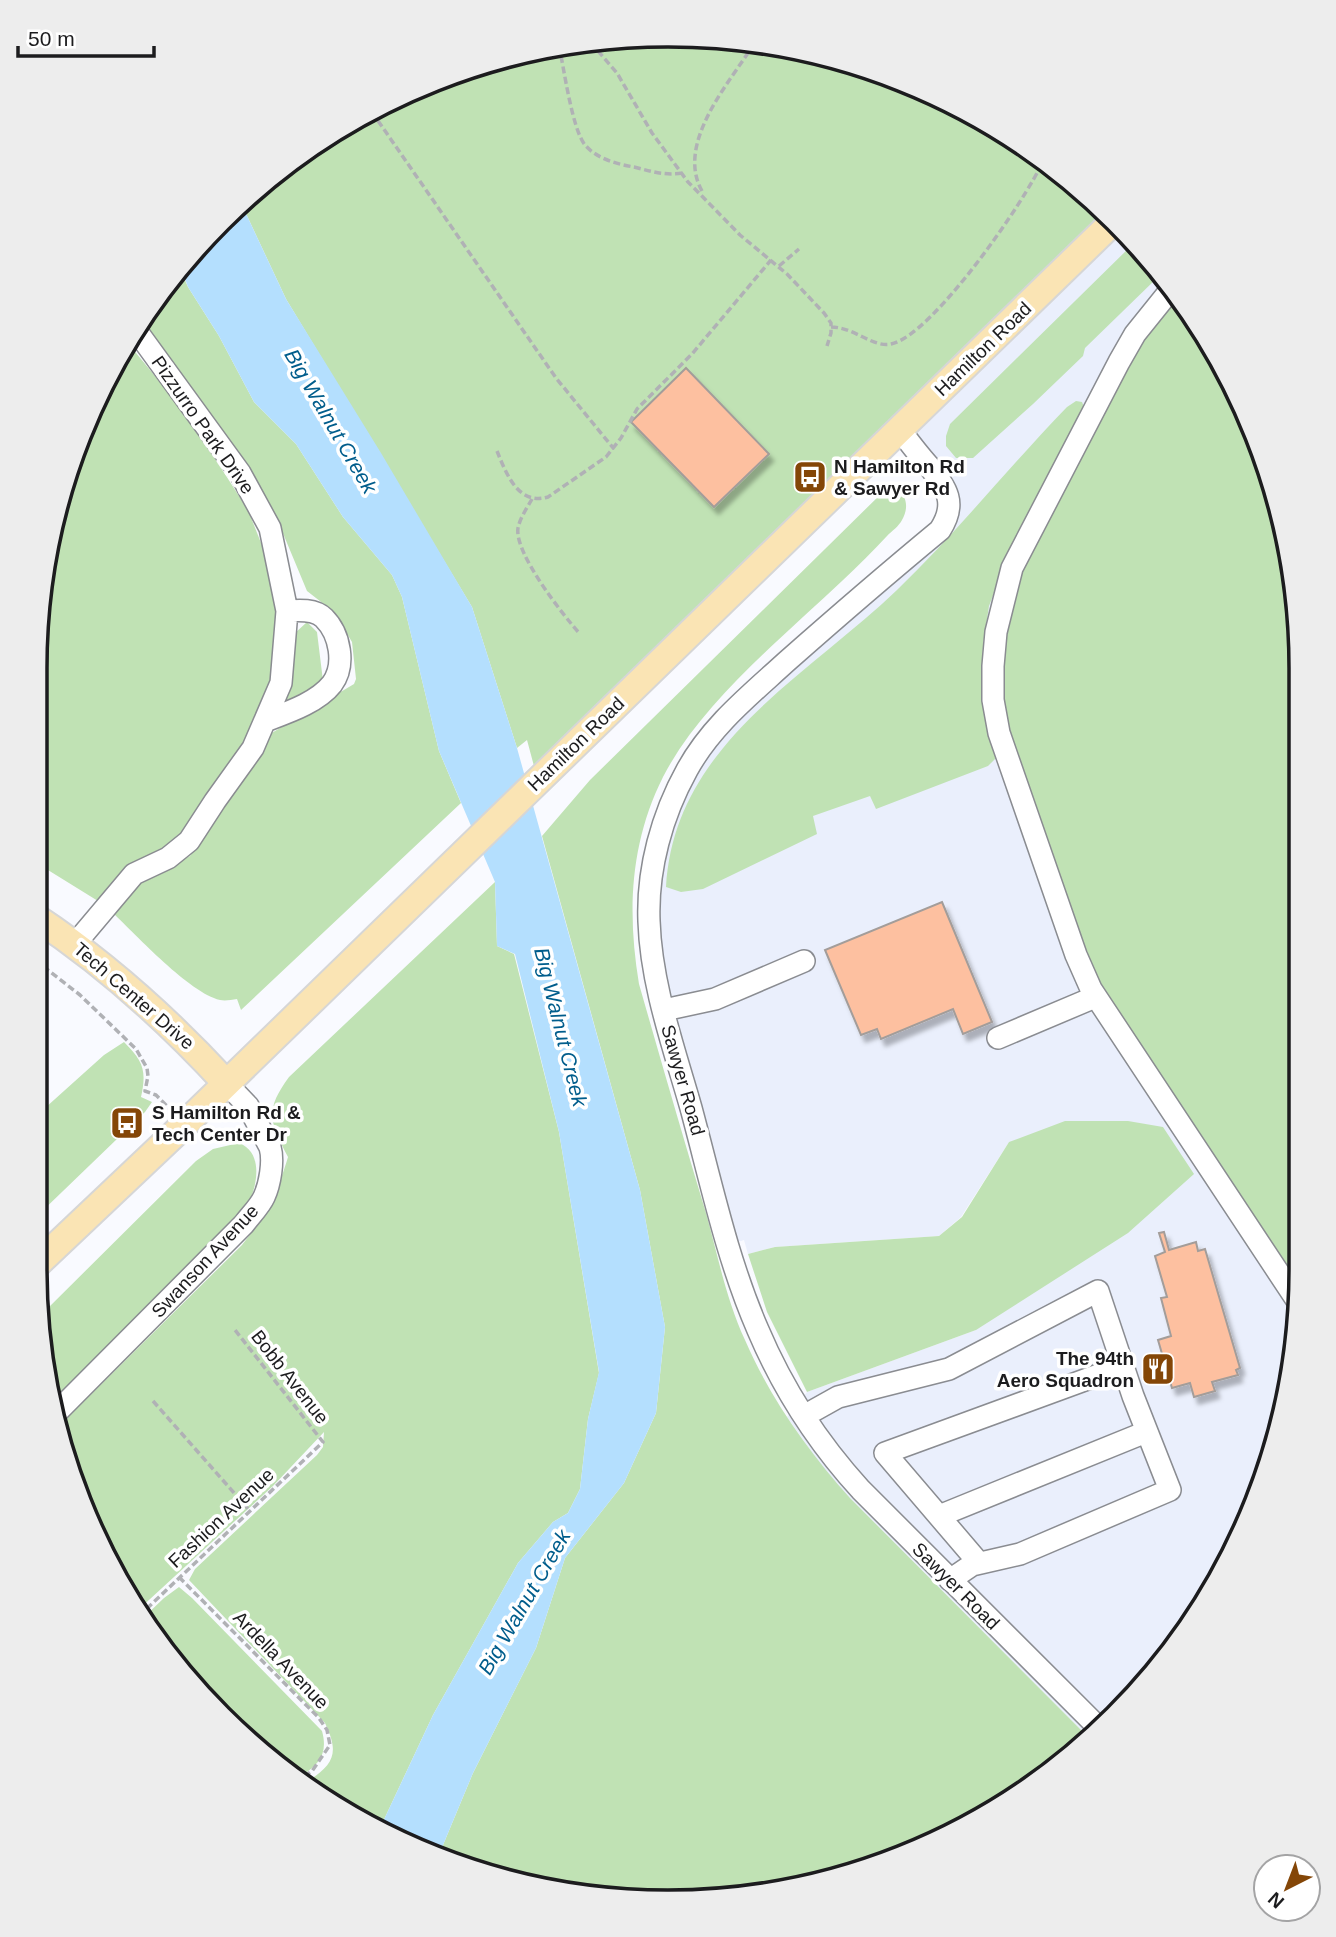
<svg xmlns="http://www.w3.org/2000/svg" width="1336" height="1937" font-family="Helvetica,sans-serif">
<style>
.built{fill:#eaeffc}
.green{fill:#c0e2b4}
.water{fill:#b4dffe}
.building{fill:#fdc0a0;stroke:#a39d9a;stroke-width:2;filter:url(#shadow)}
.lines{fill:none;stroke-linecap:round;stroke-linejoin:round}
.minor-casing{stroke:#8a8c91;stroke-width:24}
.major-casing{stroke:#d6d6d6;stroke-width:30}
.path{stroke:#b0b1b5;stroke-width:3.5;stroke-dasharray:7 3.5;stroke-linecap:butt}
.minor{stroke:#fff;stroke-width:21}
.major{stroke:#fae4b4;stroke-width:26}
.labels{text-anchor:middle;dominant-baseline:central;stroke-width:7;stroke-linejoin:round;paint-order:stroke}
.street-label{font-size:19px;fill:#1c1c1e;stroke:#fff}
.poi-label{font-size:19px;font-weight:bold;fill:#1c1c1e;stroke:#fff;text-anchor:start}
.water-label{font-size:21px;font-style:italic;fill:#005d8c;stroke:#fff}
.rim{fill:none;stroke:#1c1c1e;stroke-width:3.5}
</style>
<defs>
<filter id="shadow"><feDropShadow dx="4.5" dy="7" stdDeviation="2" flood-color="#0004"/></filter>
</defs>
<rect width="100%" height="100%" fill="#f9faff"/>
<path class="built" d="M1115,220L1236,388L1289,545L1301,668V1269L1289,1393L1253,1512L1194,1621L1115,1717L1088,1737L850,1498L822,1467L787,1417L807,1392L976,1330L1009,1142L961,1217L939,1236L775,1247L748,1254L744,1240L729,1245L649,921L687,770L950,507L900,430Z"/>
<path class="green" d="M668,35L792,47L911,83L1020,142L1115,220L538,781L527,740L517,748L472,607L286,299L241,203L317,141L426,83L545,47Z
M1133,244L1157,278L1085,348L1083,356L1033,404L973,458H956L946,446V436L950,424Z
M181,271L188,287L219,336L254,402L296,444L343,517L392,575L402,597L439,751L461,803L241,1010L237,999C231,1000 225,1001 220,1000C190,993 137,936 113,913L124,896L144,879L190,856L270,734L354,684L356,679L352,642L334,612L307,591L277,519L234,446L139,327Z
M1168,293L1236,388L1289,545L1301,668V1269L1298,1302L1106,1015L993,700L1012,568Z
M127,342L187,415L248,510L269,563L275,609V650L272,680L246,745L179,841L98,901L35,862V832L41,834L35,826V668L47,545L120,352Z
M1076,401L1082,402L1084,407L1006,561L989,606L983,645L982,691L996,758L988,766L876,809L870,796L813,816L817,834L703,889L681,892L666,887C674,745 805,678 897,590C957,532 1009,467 1067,407Z
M896,488C907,495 909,508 902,520C899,526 892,531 887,536C873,551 858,566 842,581C782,638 701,703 663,777C630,843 627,912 639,984C661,1061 683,1137 706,1213C718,1256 726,1299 745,1340C770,1398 808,1451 850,1498L1088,1737L948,1837L791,1890L586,1897L438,1857L473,1773L536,1648L565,1558L624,1483L656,1413L665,1327L640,1190L542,836L590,780L886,489Z
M307,622L317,632L323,681L292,702L285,700L292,665L294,634Z
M495,882L497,946L514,954L559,1132L599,1373L588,1419L580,1489L568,1513L553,1522L518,1563L433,1715L381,1826L308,1781C335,1764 339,1752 325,1723L189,1580L195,1569L317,1455L323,1447L324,1432L273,1486L137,1611L56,1429L242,1245C267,1213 276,1197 288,1157C270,1122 264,1111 289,1077Z
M124,1042C143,1061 147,1070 141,1097L152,1102L145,1112L35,1218V1117L104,1055Z
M1065,1121H1128L1163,1127L1194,1174L1128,1233L976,1330L807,1392L767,1312L748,1254L775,1247L939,1236L962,1217L1009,1142Z
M239,1143C267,1154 255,1193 245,1212L53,1406L41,1315L196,1161L213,1149Z
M179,1587L192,1598L322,1731C328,1753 320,1764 301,1776L251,1745L141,1620L164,1598Z"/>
<path class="water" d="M241,203L286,299L381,453L472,607L517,748L640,1190L665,1327L656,1413L624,1483L565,1558L536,1648L473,1773L438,1857L425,1854L381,1826L433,1715L518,1563L553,1522L568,1513L580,1489L588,1419L599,1372L559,1132L515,954L497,946L495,882L439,751L402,597L392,575L343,517L296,444L254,402L219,336L188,287L182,271L221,220Z"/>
<path class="building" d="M686,368L769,454L714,507L631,422Z
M942,902L992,1022L963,1034L953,1009L881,1039L877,1029L861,1035L825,950Z
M1164,1232L1169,1250L1196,1242L1198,1251L1205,1249L1240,1368L1236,1370L1238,1375L1212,1382L1215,1391L1194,1397L1190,1383L1172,1388L1158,1340L1171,1336L1161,1298L1167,1297L1155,1256L1165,1252L1159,1233Z"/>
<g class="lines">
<defs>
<path id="minor" d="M1168,293L1135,334L1119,362L1012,568L996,632L993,666V700L999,733L1076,955L1091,989L1298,1302
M900,430C909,442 918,454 928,465C946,488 958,502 940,530C888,573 837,617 786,662C750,695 711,726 687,770C662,815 647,869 649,921C651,985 674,1048 691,1108C711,1182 727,1259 758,1330C783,1389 818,1443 861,1490L1099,1728
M265,721C286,713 317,703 332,684C346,665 340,634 324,618C315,609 299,610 287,611
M75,944L134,874L168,858L189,841L215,801L253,748L281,683L287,611L270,528L240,473L136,330
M664,1010L715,999L804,961
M998,1038L1095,997
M54,1415L244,1224C250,1216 260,1206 264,1197C270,1184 274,1161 270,1147L248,1106L226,1083
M804,1416L838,1397L949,1369L1098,1291L1133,1396L1170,1490L1020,1554L972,1565L950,1580
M939,1516L1146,1432
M979,1563L885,1453L1123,1366"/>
<path id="major" d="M35,917C106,964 168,1020 226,1083
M35,1266L185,1124L1115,220"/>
</defs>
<use href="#minor" class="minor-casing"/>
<use href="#major" class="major-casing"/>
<path class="path" d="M591,43L617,73L652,133L688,182L740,235L787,274L824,313L831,323V333L827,346
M559,46C564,68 572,129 585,145C597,159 617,164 634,167C650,171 665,176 682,173
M372,112L556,378L614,449
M702,191C675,143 730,82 754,44
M779,266L799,249
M831,327C854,327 873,348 891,344C932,336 1026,200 1043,161
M497,451C506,473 518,506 548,497L606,457L621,438L637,409L692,354L771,260
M532,499C527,508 520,518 518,528C514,553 563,615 580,634
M35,960L80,995L136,1049L147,1068L148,1076L145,1091L156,1095L171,1110
M153,1401L250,1511
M179,1577L319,1718L327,1730L330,1745L312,1771L303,1777
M139,1616L323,1442L235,1330"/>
<use href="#minor" class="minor"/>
<use href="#major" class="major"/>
</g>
<defs>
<symbol id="bus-square" viewBox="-11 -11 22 22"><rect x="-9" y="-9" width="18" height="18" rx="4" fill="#844607" stroke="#fff"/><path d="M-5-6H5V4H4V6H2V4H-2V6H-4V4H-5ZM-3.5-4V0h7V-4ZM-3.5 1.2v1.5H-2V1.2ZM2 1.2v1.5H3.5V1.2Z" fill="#fff"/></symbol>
<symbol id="restaurant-square" viewBox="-11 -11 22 22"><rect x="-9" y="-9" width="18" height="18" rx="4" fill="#844607" stroke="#fff"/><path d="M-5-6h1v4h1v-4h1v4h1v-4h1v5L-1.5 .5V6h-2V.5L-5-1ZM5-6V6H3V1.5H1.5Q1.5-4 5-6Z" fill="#fff"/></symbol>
</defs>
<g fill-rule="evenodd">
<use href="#bus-square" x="791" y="458" width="38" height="38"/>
<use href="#bus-square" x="108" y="1104" width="38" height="38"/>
<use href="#restaurant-square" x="1139" y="1350" width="38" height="38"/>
</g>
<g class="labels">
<g class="street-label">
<text transform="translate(983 349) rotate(-44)">Hamilton Road</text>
<text transform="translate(203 425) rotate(55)">Pizzurro Park Drive</text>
<text transform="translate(576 744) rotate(-44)">Hamilton Road</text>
<text transform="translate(134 996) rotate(41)">Tech Center Drive</text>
<text transform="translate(683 1080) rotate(74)">Sawyer Road</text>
<text transform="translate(205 1261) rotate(-47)">Swanson Avenue</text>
<text transform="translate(290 1377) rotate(52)">Bobb Avenue</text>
<text transform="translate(221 1518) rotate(-43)">Fashion Avenue</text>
<text transform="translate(956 1586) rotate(45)">Sawyer Road</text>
<text transform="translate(281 1660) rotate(46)">Ardella Avenue</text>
</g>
<g class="poi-label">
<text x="834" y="466">N Hamilton Rd<tspan x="834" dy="22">&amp; Sawyer Rd</tspan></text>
<text x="152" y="1112">S Hamilton Rd &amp;<tspan x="152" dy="22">Tech Center Dr</tspan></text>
<text x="1134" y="1358" text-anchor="end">The 94th<tspan x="1134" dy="22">Aero Squadron</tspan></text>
</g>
<g class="water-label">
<text transform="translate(331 421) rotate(60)">Big Walnut Creek</text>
<text transform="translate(561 1027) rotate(76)">Big Walnut Creek</text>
<text transform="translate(524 1602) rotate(-60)">Big Walnut Creek</text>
</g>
</g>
<path d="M0 0H1336V1937H0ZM668 47H668A621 621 0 0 1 1289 668V1269A621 621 0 0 1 668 1890H668A621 621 0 0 1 47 1269V668A621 621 0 0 1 668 47Z" fill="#ededed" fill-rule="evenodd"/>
<path class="rim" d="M668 47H668A621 621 0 0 1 1289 668V1269A621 621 0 0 1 668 1890H668A621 621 0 0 1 47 1269V668A621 621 0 0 1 668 47Z"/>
<g transform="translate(1287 1888) rotate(222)"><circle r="33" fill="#ffffff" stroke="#a4a4a5" stroke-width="2"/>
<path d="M0-5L12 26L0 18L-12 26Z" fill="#844607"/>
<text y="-10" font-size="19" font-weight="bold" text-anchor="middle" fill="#1c1c1e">N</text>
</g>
<path d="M18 46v10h136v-10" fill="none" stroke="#1c1c1e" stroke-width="3.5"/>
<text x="28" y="46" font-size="21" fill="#1c1c1e" stroke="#ffffff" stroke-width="5" paint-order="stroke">50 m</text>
</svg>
